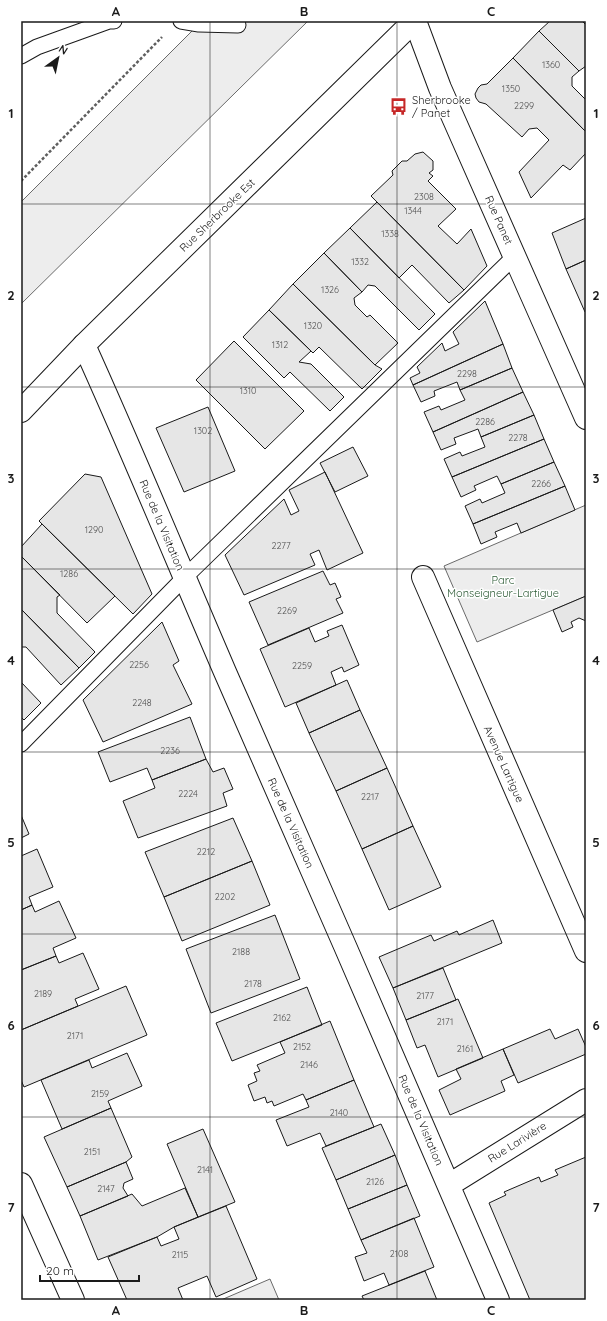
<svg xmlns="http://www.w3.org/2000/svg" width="607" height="1321" font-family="Quicksand,sans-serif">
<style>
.built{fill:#ededed;stroke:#6a6a6a}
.building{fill:#e6e6e6;stroke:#1a1a1a}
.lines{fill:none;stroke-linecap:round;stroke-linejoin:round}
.service-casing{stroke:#1a1a1a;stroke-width:17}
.minor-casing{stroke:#1a1a1a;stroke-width:24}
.primary-casing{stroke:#1a1a1a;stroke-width:24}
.path{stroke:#5f5f5f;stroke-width:2.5;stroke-dasharray:3 2;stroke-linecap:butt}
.service{stroke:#fff;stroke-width:15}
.minor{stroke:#fff;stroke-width:22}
.primary{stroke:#fff;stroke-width:22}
.grid{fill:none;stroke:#1a1a1a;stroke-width:1;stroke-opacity:0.55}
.labels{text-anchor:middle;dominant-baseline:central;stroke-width:3;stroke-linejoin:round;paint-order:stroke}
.number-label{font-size:9px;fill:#4d4d4d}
.poi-label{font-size:11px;fill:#1a1a1a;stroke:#fff;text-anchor:start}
.street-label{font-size:11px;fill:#1a1a1a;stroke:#fff}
.park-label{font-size:11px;fill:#2b5a34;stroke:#fff}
.neatline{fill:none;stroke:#1a1a1a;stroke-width:1.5}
.grid-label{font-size:13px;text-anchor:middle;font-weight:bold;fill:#1a1a1a}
</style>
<rect width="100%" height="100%" fill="#fff"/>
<path class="built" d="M202,21H308L21,304V202Z
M586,505V596L477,642L444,566Z
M270,1279L279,1300H221Z"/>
<path class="building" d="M550,21H582L586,25V66L579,71L539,31Z
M539,31L579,71L572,77V86L586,100V132L513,58Z
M513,58L586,132V153L570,170L563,165L531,198L519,172L549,140L537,128L529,129L522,137L486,104L479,102L476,98L475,94L478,88L481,85L487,84Z
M423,152L433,161V170L429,173L433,176L428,181L456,209L438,226L457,244L471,229L487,266L464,290L371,196L393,175L392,171L402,161H407L415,154Z
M377,202L464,290L449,303L412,265L399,278L350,228Z
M586,218V260L566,269L552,233Z
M350,228L435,314L419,330L375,286L368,285L362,292L324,253Z
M324,253L362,292L354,298L355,305L367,317L370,315L398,343L375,365L293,284Z
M586,260V312H585L566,269Z
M293,284L375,365L382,369L362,389L319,347L313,353L269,310Z
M485,301L503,344L413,385L410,378L420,373L417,367L442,343L445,351L459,344L453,332Z
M269,310L311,351L299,362L311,364L344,397L330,411L290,372L284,378L243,337Z
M234,341L304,411L265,449L196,380Z
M503,344L512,368L460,390L457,382L434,391L435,396L421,402L413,385Z
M512,368L523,392L433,432L424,412L439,406L441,410L465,400L460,390Z
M523,392L534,415L481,437L478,429L454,438L456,444L441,450L433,432Z
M208,407L235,471L184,492L156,428Z
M534,415L544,439L452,477L444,459L460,452L462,456L485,447L481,437Z
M544,439L554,462L501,484L497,476L474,486L476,490L461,497L452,477Z
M353,447L368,476L335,492L320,463Z
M554,462L565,486L473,524L465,506L480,499L482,503L505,493L501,484Z
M325,472L363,553L327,570L319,550L310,554L315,565L244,595L225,555L284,499L291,515L299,511L289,490Z
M85,474L101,477L152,594L133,614L39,521Z
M565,486L575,510L521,533L517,523L495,532L497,537L481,544L473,524Z
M42,524L115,596L87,623L21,556V547Z
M21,556L60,595L57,597V613L95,652L79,668L21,609Z
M323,571L330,585L335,583L341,597L336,599L343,613L268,645L249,602Z
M586,596V621L579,618L571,622L573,627L562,632L553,610Z
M21,609L79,668L61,685L26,647H21Z
M162,622L179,661L173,665L192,704L103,742L83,700Z
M342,625L359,665L344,672L342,667L331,672L336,685L285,707L260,649L309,628L315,642L329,636L327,631Z
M347,680L360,710L309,733L296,703Z
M21,682L41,703L24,720L21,717Z
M360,710L387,768L336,791L309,733Z
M190,717L206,759L152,780L147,768L110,782L98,752Z
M206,759L213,772L224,768L233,789L223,793L227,806L138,838L123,801L155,788L152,780Z
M387,768L413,826L362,849L336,791Z
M21,815L29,834L21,838Z
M233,818L252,861L164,897L145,852Z
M413,826L441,887L389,910L362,849Z
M37,849L53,887L29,897L32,905L21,910V856Z
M252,861L270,905L182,941L164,897Z
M59,901L76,938L53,948L56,956L21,970V910L32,905L35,912Z
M275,915L300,979L211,1013L186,949Z
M493,920L502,943L393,988L379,957L431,935L434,941L457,931L459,935Z
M83,953L99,989L75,999L78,1006L21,1030V970L56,956L59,963Z
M443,968L456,1000L406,1020L393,988Z
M126,986L147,1035L24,1087L21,1080V1030Z
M307,987L322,1025L232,1061L216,1023Z
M458,999L483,1058L438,1077L425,1045L417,1048L406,1020Z
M330,1021L354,1080L306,1100L303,1094L274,1106L272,1101L267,1103L265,1097L254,1101L248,1085L257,1081L254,1073L260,1071L257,1065L285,1053L280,1042Z
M550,1029L555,1039L578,1029L586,1047V1054L518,1083L503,1049Z
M503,1049L514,1075L501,1081L505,1091L450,1115L439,1090L461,1079L456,1069Z
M127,1053L142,1086L108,1101L111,1108L62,1129L41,1080L89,1060L92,1068Z
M354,1080L374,1127L326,1146L320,1133L287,1146L276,1120L309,1107L306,1100Z
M111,1108L132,1157L126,1162L67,1187L44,1137Z
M381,1124L395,1155L336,1180L322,1148Z
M203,1129L235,1202L198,1217L167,1144Z
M395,1155L407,1185L348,1209L336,1180Z
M586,1157V1300H530L489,1203L506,1195L504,1192L539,1177L541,1182L558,1175L555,1170Z
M126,1162L133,1179L124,1183L123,1188L128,1196L80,1216L67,1187Z
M407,1185L420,1216L361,1240L348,1209Z
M185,1188L198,1217L174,1227L157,1237L98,1260L80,1216L132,1194L142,1206Z
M226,1206L257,1279L216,1297L207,1276L178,1288L183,1300H127L108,1257L157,1237L161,1246L179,1239L174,1227Z
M414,1218L434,1267L389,1285L384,1273L364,1281L355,1257L367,1253L361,1240Z
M425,1271L437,1300H364L362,1296Z"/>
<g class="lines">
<defs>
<path id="service" d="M181,21L199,24L238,25
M21,56L37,47L109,21H114
M21,744L185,577L515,256"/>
<path id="minor" d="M415,21L440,88L586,418
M84,345C133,453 178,563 225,672C317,881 408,1090 498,1300
M423,577L586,951
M21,1184L73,1300
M449,1185L586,1100"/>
<path id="primary" d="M21,411L84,345L414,21"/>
</defs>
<use href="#service" class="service-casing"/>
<use href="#minor" class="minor-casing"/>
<use href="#primary" class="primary-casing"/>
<path class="path" d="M21,181L162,37"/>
<use href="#service" class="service"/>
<use href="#minor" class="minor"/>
<use href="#primary" class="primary"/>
</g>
<path class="grid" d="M210,21V1300M397,21V1300M21,204H586M21,387H586M21,569H586M21,752H586M21,934H586M21,1117H586"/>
<defs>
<symbol id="bus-bare" viewBox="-9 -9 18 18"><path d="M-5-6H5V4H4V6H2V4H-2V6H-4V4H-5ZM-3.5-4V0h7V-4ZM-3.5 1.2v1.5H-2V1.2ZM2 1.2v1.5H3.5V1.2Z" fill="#c62828" stroke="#fff" stroke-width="2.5" paint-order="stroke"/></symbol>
</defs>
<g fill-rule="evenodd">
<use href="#bus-bare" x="386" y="94" width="25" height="25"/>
</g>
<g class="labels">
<g class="number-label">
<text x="551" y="64">1360</text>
<text x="511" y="88">1350</text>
<text x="524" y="105">2299</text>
<text x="424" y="196">2308</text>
<text x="413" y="210">1344</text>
<text x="390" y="233">1338</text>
<text x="360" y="261">1332</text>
<text x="330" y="289">1326</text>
<text x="313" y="325">1320</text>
<text x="280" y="344">1312</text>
<text x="467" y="373">2298</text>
<text x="248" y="390">1310</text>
<text x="485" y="421">2286</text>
<text x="203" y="430">1302</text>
<text x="518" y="437">2278</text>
<text x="541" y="483">2266</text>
<text x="94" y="529">1290</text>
<text x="281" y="545">2277</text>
<text x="69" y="573">1286</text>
<text x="287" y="610">2269</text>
<text x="139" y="664">2256</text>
<text x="302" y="665">2259</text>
<text x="142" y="702">2248</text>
<text x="170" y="750">2236</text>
<text x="188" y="793">2224</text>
<text x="370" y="796">2217</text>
<text x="206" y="851">2212</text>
<text x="225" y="896">2202</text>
<text x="241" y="951">2188</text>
<text x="253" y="983">2178</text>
<text x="43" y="993">2189</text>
<text x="425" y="995">2177</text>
<text x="282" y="1017">2162</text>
<text x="445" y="1021">2171</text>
<text x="75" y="1035">2171</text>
<text x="302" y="1046">2152</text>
<text x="465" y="1048">2161</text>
<text x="309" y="1064">2146</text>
<text x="100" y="1093">2159</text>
<text x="339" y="1112">2140</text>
<text x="92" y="1151">2151</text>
<text x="205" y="1169">2141</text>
<text x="375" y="1181">2126</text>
<text x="106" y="1188">2147</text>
<text x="399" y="1253">2108</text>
<text x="180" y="1254">2115</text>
</g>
<g class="poi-label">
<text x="412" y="100">Sherbrooke<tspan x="412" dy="13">/ Panet</tspan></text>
</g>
<g class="street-label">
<text transform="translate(217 215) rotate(-44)">Rue Sherbrooke Est</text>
<text transform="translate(499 220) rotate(66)">Rue Panet</text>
<text transform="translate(162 525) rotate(67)">Rue de la Visitation</text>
<text transform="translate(504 764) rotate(66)">Avenue Lartigue</text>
<text transform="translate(291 823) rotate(66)">Rue de la Visitation</text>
<text transform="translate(421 1120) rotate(67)">Rue de la Visitation</text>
<text transform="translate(517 1142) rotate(-32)">Rue Larivière</text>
</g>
<g class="park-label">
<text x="503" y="580">Parc<tspan x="503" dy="13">Monseigneur-Lartigue</tspan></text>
</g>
</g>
<rect width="607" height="1321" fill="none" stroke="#ffffff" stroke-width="44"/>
<g transform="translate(58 58) rotate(33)" stroke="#ffffff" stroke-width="3" paint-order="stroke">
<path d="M0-3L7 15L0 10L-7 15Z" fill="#1a1a1a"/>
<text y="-6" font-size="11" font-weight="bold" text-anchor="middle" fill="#1a1a1a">N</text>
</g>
<path d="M40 1275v6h99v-6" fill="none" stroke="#1a1a1a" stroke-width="2"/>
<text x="46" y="1275" font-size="12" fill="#1a1a1a" stroke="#ffffff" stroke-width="3" paint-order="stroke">20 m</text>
<rect x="22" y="22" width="563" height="1277" class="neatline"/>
<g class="grid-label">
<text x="116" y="16">A</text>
<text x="304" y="16">B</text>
<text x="491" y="16">C</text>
<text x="11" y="118">1</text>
<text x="596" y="118">1</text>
<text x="11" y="300">2</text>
<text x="596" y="300">2</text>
<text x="11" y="483">3</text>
<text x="596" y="483">3</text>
<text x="11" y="665">4</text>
<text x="596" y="665">4</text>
<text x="11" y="847">5</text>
<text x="596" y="847">5</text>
<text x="11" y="1030">6</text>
<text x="596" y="1030">6</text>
<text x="11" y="1212">7</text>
<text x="596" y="1212">7</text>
<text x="116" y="1315">A</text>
<text x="304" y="1315">B</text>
<text x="491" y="1315">C</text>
</g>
</svg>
